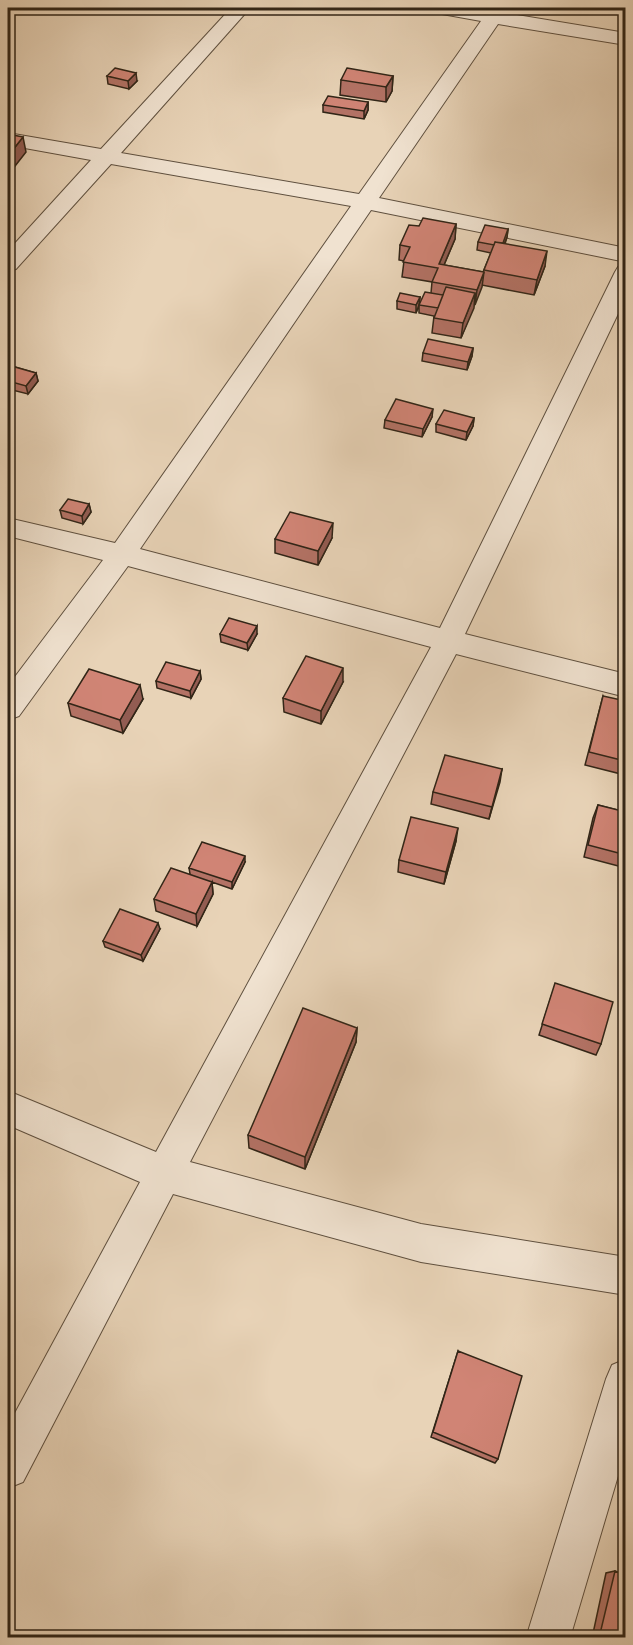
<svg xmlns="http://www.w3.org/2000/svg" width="633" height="1645" font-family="'IM FELL DW Pica',serif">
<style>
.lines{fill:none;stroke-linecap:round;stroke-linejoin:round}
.street-casing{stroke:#5f503f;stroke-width:2}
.street{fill:#f0e2d0;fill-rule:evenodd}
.wall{fill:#b37265;stroke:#312517;stroke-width:1.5}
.shaded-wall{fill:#925c52;stroke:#312517;stroke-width:1.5}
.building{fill:#d08475;stroke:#312517;stroke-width:1.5}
</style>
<rect width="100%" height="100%" fill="#e8d3b7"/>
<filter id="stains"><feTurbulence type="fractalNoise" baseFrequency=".00333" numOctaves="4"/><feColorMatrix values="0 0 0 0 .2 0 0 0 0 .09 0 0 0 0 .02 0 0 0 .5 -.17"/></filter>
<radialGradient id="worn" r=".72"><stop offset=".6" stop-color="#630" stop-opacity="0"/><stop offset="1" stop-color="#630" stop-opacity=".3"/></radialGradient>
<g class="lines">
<defs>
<path id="street" d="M231,8H250L121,153L359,194L481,21L431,12L429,8L488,11L490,8H508L505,13L626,33V45L498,24L379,198L626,248V262L371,210L140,549L440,628L615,272L618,267L626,265V297L465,634L626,674V697L456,654L190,1162L421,1224L626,1257V1295L421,1262L173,1194L23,1482L8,1488V1426L140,1182L8,1125V1091L156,1152L431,647L128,566L19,716L8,720V686L103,560L8,536V518L115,543L351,206L111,164L16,269L8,271V251L91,160L8,145V133L101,149Z
M626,1359V1449L570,1638H526L606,1379L612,1365Z"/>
</defs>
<use href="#street" class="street-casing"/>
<use href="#street" class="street"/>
</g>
<path class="wall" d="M107,76L137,81L129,89L108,84Z
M393,76L392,91L386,102L340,95L341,80Z
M368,102V110L364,119L323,112V105Z
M456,224L455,239L444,265L483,272L491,253L477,250L478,242L508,229L507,237L505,244L545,266L534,295L482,285L461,338L432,333L434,316L419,313V305L431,293L432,282L402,277L404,261L399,260L400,245L419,226Z
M420,297L419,305L416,313L397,309V301Z
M473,348L472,356L467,370L422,361L423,353Z
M8,365L36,373L38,381L28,394L8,389Z
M432,417L422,437L384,428L385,420Z
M474,418L473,426L466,440L436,432V424Z
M89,504L91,512L83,524L62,518L60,510Z
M332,538L318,565L275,553V539Z
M220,634H257L248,650L221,642Z
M200,671L201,679L191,698L157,688L156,681Z
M343,682L321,724L284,712L283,698Z
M603,696L626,759L621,774L585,765Z
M143,699L123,733L71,716L68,703Z
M502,769L489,819L431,804L433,792Z
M598,805L626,812V868L584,857L593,818Z
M456,841L444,884L398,872L399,860Z
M245,862L232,889L212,882L213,894L197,926L156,911L154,899L190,874L189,868Z
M160,929L143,961L105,947L103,941Z
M552,994L601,1044L596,1055L539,1035Z
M357,1028L356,1042L305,1169L249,1148L248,1135Z
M458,1351L498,1459L495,1463L431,1437Z
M615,1571L626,1638H592L606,1573Z"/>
<path class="shaded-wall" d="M136,73L137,81L129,89L128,81Z
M393,76L392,91L386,102V87Z
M368,102V110L364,119V111Z
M23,137L26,152L8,175V156Z
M456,224L455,239L438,279L439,264Z
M508,229L507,237L500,254L501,246Z
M547,251L545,266L534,295L537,280Z
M484,272L482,287L475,305L477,290Z
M475,293L474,308L461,338L463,323Z
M420,297L419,305L416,313V305Z
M473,348L472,356L467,370L468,362Z
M36,373L38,381L28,394L26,386Z
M433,409L432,417L422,437L423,429Z
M474,418L473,426L466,440L467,432Z
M89,504L91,512L83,524L82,516Z
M333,523L332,538L318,565V551Z
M257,626V634L248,650L247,643Z
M343,668V682L321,724V711Z
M200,671L201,679L191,698L190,691Z
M140,685L143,699L123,733L120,720Z
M502,769L500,782L489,819L492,807Z
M458,828L456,841L444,884L446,872Z
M245,856V862L232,889V882Z
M212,882L213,894L197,926L196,914Z
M158,923L160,929L143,961L141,955Z
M357,1028L356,1042L305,1169V1157Z"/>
<path class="building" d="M115,68L136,73L128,81L107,76Z
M347,68L393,76L386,87L341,80Z
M328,96L368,102L364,111L323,105Z
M8,134L23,137L8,156Z
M423,218L456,224L439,264L484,272L477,290L432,282L438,268L403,262L410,247L400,245L409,225L419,226Z
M485,225L508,229L503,243L495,242L494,245L478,242Z
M495,242L547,251L537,280L484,270Z
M446,287L475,293L463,323L434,318Z
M425,292L443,295L438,308L419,305Z
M400,293L420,297L416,305L397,301Z
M428,339L473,348L468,362L423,353Z
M8,365L36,373L26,386L8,381Z
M396,399L433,409L423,429L385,420Z
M444,410L474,418L467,432L436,424Z
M68,499L89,504L82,516L60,510Z
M290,512L333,523L318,551L275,539Z
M229,618L257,626L247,643L220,634Z
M306,656L343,668L321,711L283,698Z
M166,662L200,671L190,691L156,681Z
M89,669L140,685L120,720L68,703Z
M603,696L626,701L625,761L589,752Z
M445,755L502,769L492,807L433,792Z
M598,805L626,812V855L588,845Z
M411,817L458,828L446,872L399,860Z
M202,842L245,856L232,882L189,868Z
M171,868L212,882L196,914L154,899Z
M120,909L158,923L141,955L103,941Z
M555,983L613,1002L601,1044L542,1024Z
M303,1008L357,1028L305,1157L248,1135Z
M458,1351L522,1376L498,1459L433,1432Z
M615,1571L626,1575V1638H599Z"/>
<rect width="633" height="1645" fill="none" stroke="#e8d3b7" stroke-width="30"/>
<rect x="9" y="9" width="615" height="1627" fill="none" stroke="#312517" stroke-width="3"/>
<rect x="15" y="15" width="603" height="1615" fill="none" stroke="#312517" stroke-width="1.5"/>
<rect width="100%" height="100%" filter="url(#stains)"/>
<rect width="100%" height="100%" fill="url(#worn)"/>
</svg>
